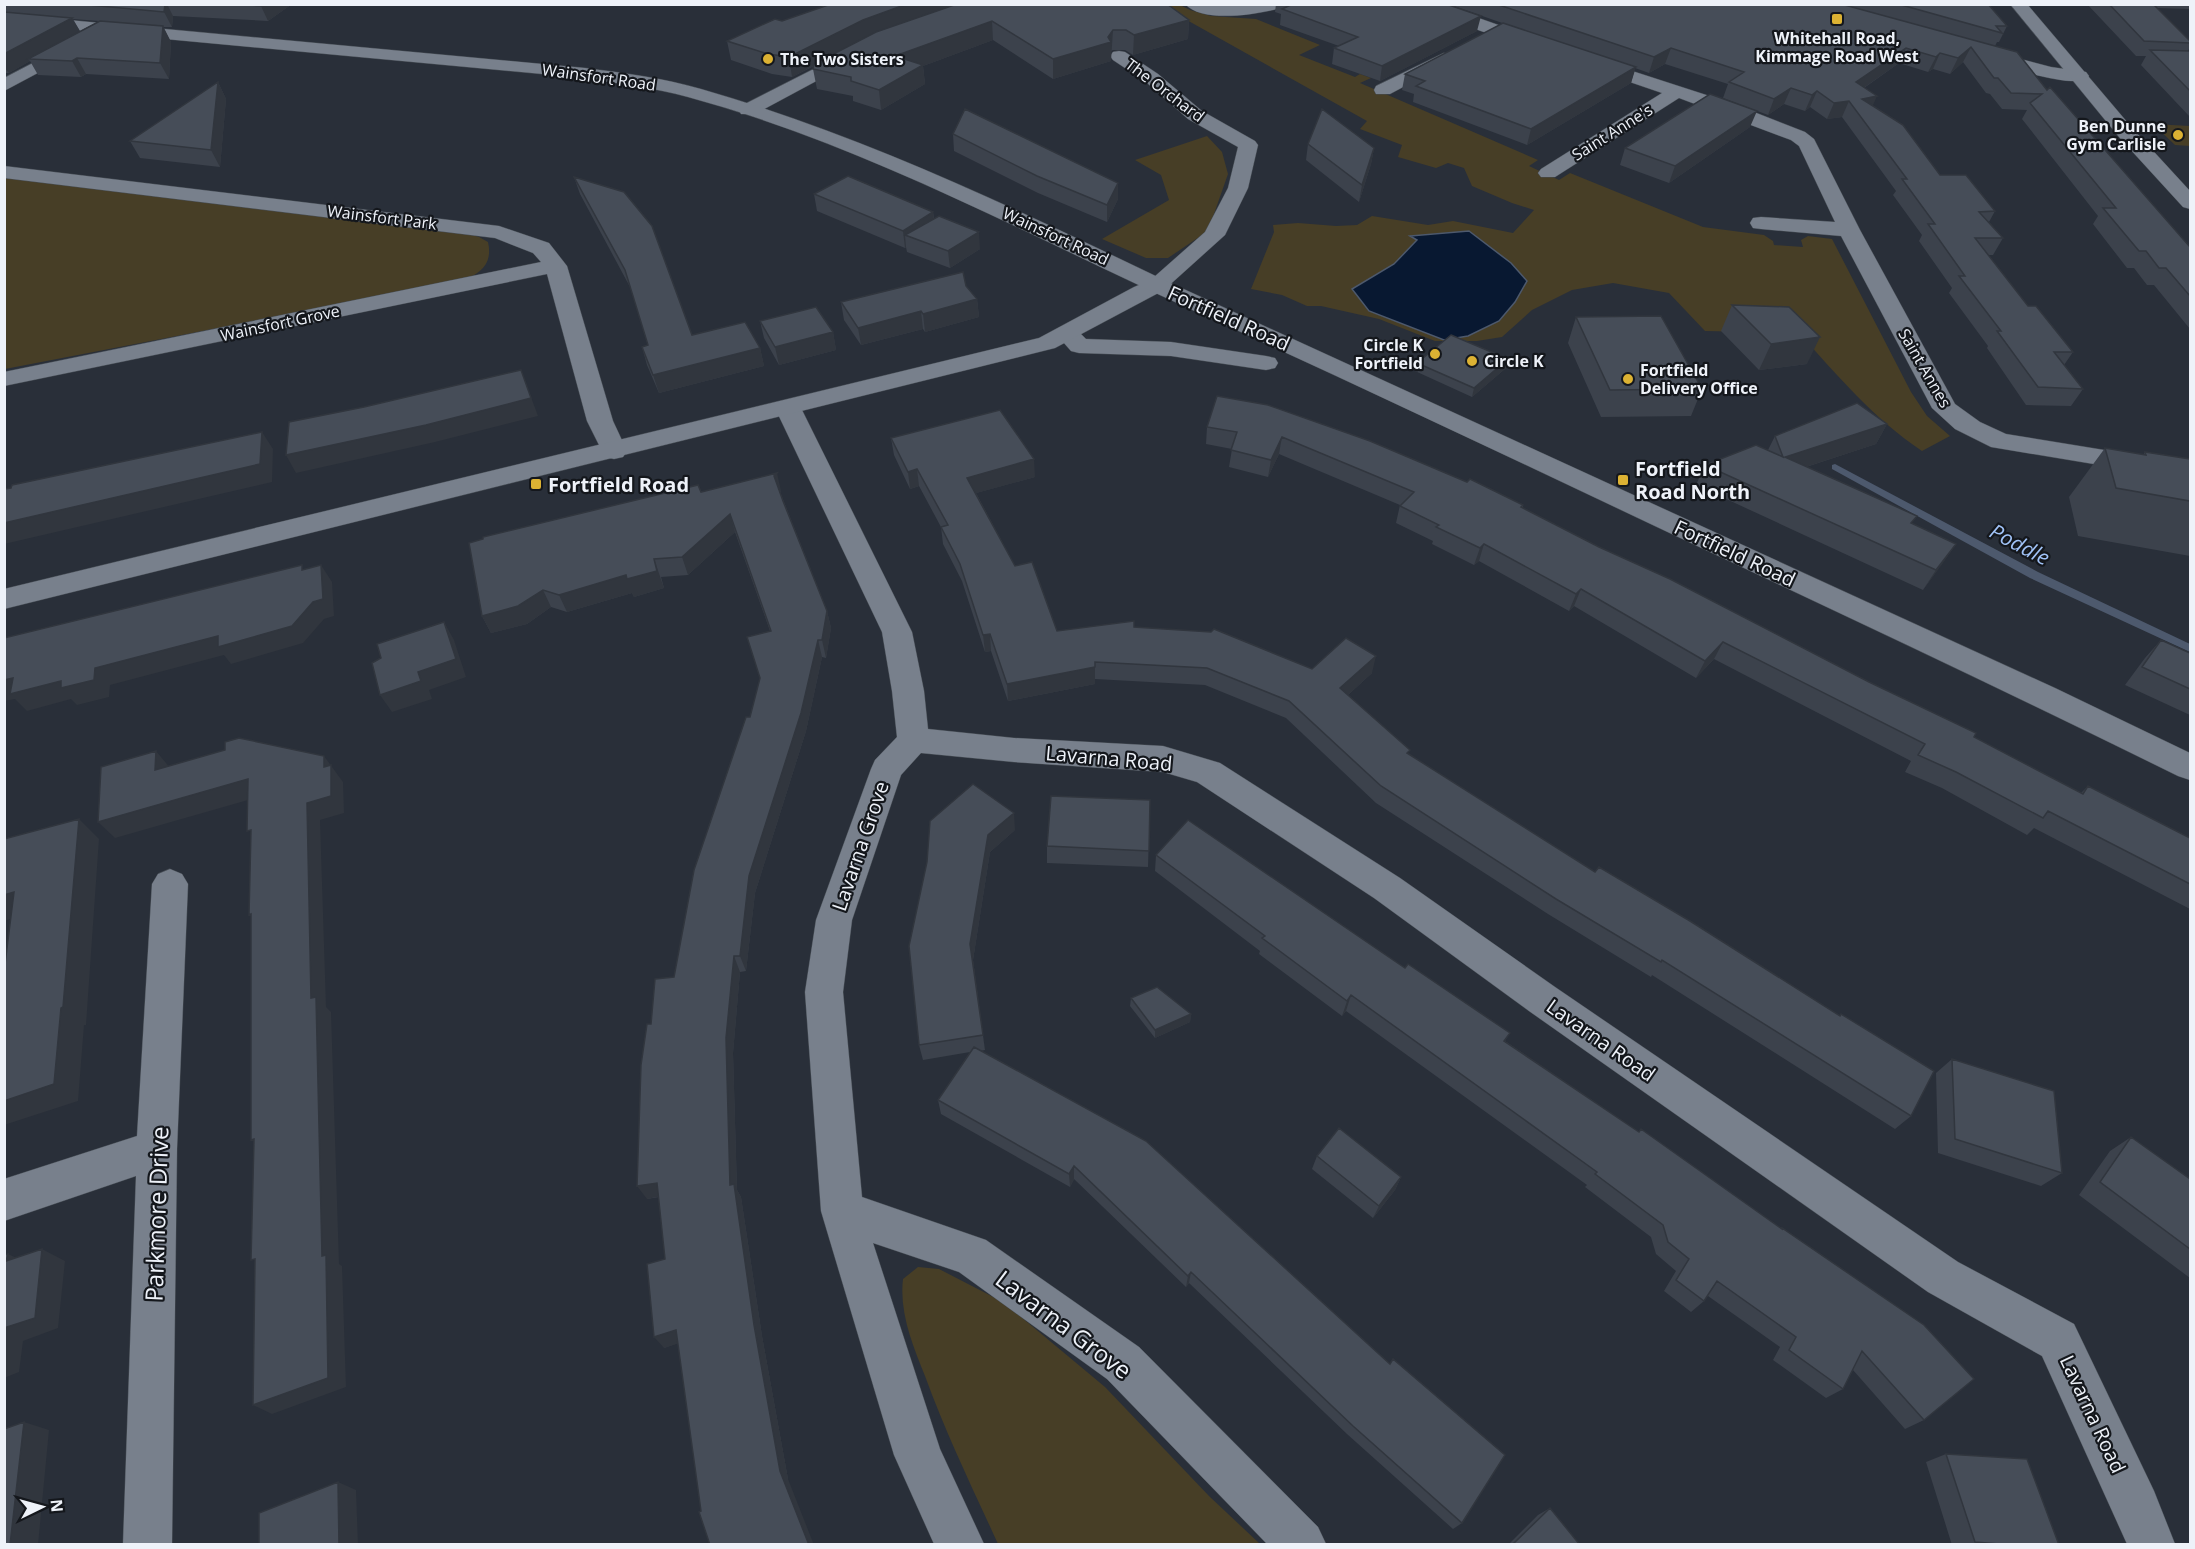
<svg xmlns="http://www.w3.org/2000/svg" width="2195" height="1549" font-family="'Open Sans',sans-serif">
<style>
.green{fill:#473e26}
.water{fill:#081831;stroke:#4d596d;stroke-width:1.5}
.lines{fill:none;stroke-linecap:round;stroke-linejoin:round}
.stream{fill:#4d596d;fill-rule:evenodd}
.minor-casing{stroke:#464c54;stroke-width:1}
.tertiary-casing{stroke:#464c54;stroke-width:1}
.secondary-casing{stroke:#464c54;stroke-width:1}
.minor{fill:#78808c;fill-rule:evenodd}
.tertiary{fill:#78808c;fill-rule:evenodd}
.secondary{fill:#78808c;fill-rule:evenodd}
.wall{fill:#3c424c;fill-rule:evenodd}
.shaded-wall{fill:#31363e}
.building{fill:#464d58;stroke:#31363e;stroke-width:1.5}
.poi-dot{fill:#dcb233;stroke:#14171c;stroke-width:2}
.labels{text-anchor:middle;dominant-baseline:central;stroke-width:4.5;stroke-linejoin:round;paint-order:stroke}
.far-poi-label{font-size:16px;font-weight:bold;fill:#eef2f9;stroke:#14171c;text-anchor:start}
.far-street-label{font-size:16px;fill:#eef2f9;stroke:#14171c}
.street-label{font-size:20px;fill:#eef2f9;stroke:#14171c}
.poi-label{font-size:20px;font-weight:bold;fill:#eef2f9;stroke:#14171c;text-anchor:start}
.water-label{font-size:21px;font-style:italic;fill:#a1c3f8;stroke:#14171c}
.near-street-label{font-size:24px;fill:#eef2f9;stroke:#14171c}
</style>
<rect width="100%" height="100%" fill="#292f39"/>
<path class="green" d="M1160,5H1180L1190,10L1211,16L1256,19L1320,45L1299,55L1355,77L1360,74L1371,78L1360,83L1538,160L1529,166L1559,180L1570,173L1703,227L1764,235L1773,241L1774,245L1803,247L1801,240L1808,236L1832,239L1911,392L1927,416L1950,436L1922,451C1874,419 1837,375 1799,333L1705,331L1669,293L1613,283L1572,290L1532,310L1502,337L1477,341H1435L1379,319L1321,306H1307L1282,295L1251,289L1274,232L1273,225L1298,223L1336,226L1357,225L1372,216L1428,225L1453,221L1513,233L1534,210L1512,203L1472,186L1464,168L1448,163L1436,168L1398,157L1402,145L1360,129L1367,121Z
M2153,124L2190,126V146L2175,145Z
M1207,136L1222,152L1228,174L1208,231L1168,258H1146L1102,239L1169,200L1161,175L1135,160Z
M5,177L465,233L479,237L488,242C494,268 475,277 453,283L5,369Z
M918,1267L939,1269L1003,1302L1105,1387L1209,1496L1260,1544H998C973,1489 946,1434 925,1376C913,1346 899,1313 903,1279Z"/>
<path class="water" d="M1469,231L1511,263L1527,281L1515,302L1499,321L1468,336L1444,340L1369,311L1352,289L1394,264L1417,240L1410,236Z"/>
<g class="lines">
<path class="stream" d="M1835,464L2038,572L2190,644V652L2030,578L1832,469V465Z"/>
<defs>
<path id="minor" d="M1185,4H1283L1281,8C1258,14 1203,24 1185,4Z
M1414,4H1439L1541,40L1544,44L1541,48H1529L1416,8Z
M73,42L79,43L82,47L79,51L4,91V78Z
M855,48L861,49L864,53L861,57L755,114H741L739,110L741,106Z
M1119,51L1125,52L1158,74L1202,111L1255,141L1258,145L1248,188L1225,235L1164,290L1156,292L1148,290L1145,285L1205,232L1228,188L1238,147L1188,119L1146,82L1113,60L1110,56L1113,52Z
M1444,53L1450,54L1453,58L1450,62L1390,94H1376L1374,90L1376,86Z
M1589,57L1731,103L1805,132L1814,139L1860,230L1955,404L1980,422L2006,434L2190,464V480L1991,447L1955,429L1932,408L1841,236L1761,229L1753,228L1750,223L1753,218L1761,217L1835,222L1799,146L1791,140L1679,98L1555,177H1541L1538,173L1541,169L1662,93L1583,66L1580,62L1583,58Z
M4,166L499,226L549,243L567,266L613,421L627,451L623,457L614,459L605,457L587,421L547,274L4,386V372L541,262L533,253L495,238L4,178Z
M1068,327L1076,329L1086,339L1171,342L1266,356L1275,358L1278,363L1275,368L1266,370L1171,356L1079,353L1071,351L1056,334L1060,329Z
M788,400L797,403L801,408L912,632L924,691L928,729L1014,738L1163,746L1220,763L1400,878L1555,987L1958,1262L2074,1324L2154,1491L2175,1544H2127L2042,1356L1928,1292L1529,1011L1374,898L1197,782L1163,772L1014,762L921,753L901,775L852,920L843,992L862,1197L986,1240L1139,1347L1318,1527L1326,1544H1267L1107,1379L959,1272L873,1243L940,1449L984,1544H934L894,1455L821,1211L805,992L816,920L871,769L875,760L897,737L892,691L882,632L775,408L779,403Z
M170,869L182,874L188,884L177,1149L172,1544H123L136,1176L4,1221V1179L137,1136L152,884L158,874Z"/>
<path id="tertiary" d="M1986,50L2051,67L2086,72L2089,76L2086,80C2062,86 2006,66 1980,59L1977,55L1980,51Z
M1156,278L1164,280L1167,285L1164,290L1055,348L4,609V589L1039,338L1134,287Z"/>
<path id="secondary" d="M2010,4H2027L2133,129L2190,191V209L2183,207L2119,137Z
M4,14L585,68C624,73 663,78 701,89C862,135 1014,208 1164,280L2055,688L2190,753V780L2178,776C2006,691 1831,609 1657,527C1501,453 1345,379 1188,308C1024,233 864,145 688,97C655,88 620,84 585,78L4,24Z"/>
</defs>
<use href="#minor" class="minor-casing"/>
<use href="#tertiary" class="tertiary-casing"/>
<use href="#secondary" class="secondary-casing"/>
<use href="#minor" class="minor"/>
<use href="#tertiary" class="tertiary"/>
<use href="#secondary" class="secondary"/>
</g>
<path class="wall" d="M4,4H292L268,21L173,16L172,27H163L171,42L169,79L86,74L81,77L38,75L30,61L9,73H4ZM73,19L99,21L80,31Z
M1276,4H1446L1477,31L1380,81L1332,64L1334,48L1339,46L1280,25L1281,14L1275,12Z
M1448,4H1988L2007,26L1999,42H1997L1995,46L2047,90L2190,247V329L2154,285H2147L2134,268H2127L2093,224L2098,216L2022,119L2027,110L2002,109L1990,94L1986,93L1963,62L1950,74L1933,69L1928,72L1899,63L1864,88L1873,106L1940,175L1995,211L1989,222L2003,238L1993,255H1988L2028,306L2073,352L2064,365L2083,389L2071,406L2026,405L1987,348L1988,346L1949,293L1952,288L1919,241L1922,235L1893,195L1896,191L1842,117L1827,119L1810,107L1805,111L1784,104L1768,115L1723,98L1728,84L1665,64L1649,73L1635,68L1631,83L1527,145L1413,102L1414,94L1402,90L1405,74L1508,25Z
M2087,4H2190V9L2156,8L2190,41V47L2188,51H2190V117L2141,65L2146,56H2136Z
M1189,20L1188,39L1133,55L1125,50H1113L1111,51V61L1053,79L993,40L923,66L925,84L881,110L853,101V96L817,89L813,69L814,66L792,77L772,74L731,60L727,41L782,21Z
M218,82L226,99L220,167L140,158L130,141Z
M1750,127L1669,183L1620,165L1625,148Z
M953,134L1118,199L1107,222L1038,193L954,151Z
M1308,144L1374,148L1371,164L1359,202L1306,160Z
M574,177L692,335L760,348L764,366L659,393L647,365L642,347L648,345L630,287L580,194Z
M814,194L933,212L934,218L980,249L950,268L907,252L906,247L905,248L817,211Z
M966,286L977,299L979,317L925,332L923,329L861,345L844,320L841,302Z
M1732,305L1807,364L1759,370L1721,331Z
M1576,317L1702,389L1691,416L1601,417L1568,343Z
M760,321L833,332L836,350L779,365L764,338Z
M1417,363L1506,368L1472,397L1415,371Z
M1217,396L1467,482L1523,505V508L1599,547L1974,737L2081,793L2088,786L2190,838V909L2034,828L2027,835L1942,788L1905,772L1911,761L1714,659L1696,678L1574,606L1569,611L1479,561L1474,565L1432,544L1433,541L1396,523L1400,505L1279,454L1268,477L1229,467L1232,449L1206,444L1207,427Z
M1887,424L1876,444L1806,467L1912,524L1956,544L1923,590L1696,485L1705,465L1768,450L1775,436Z
M891,438L1035,477L976,493L1015,566L1057,631L1134,627L1312,669L1372,673L1348,695L1409,755L1595,872L1839,1016L1841,1014L1911,1116L1895,1129L1652,975L1651,977L1548,914L1376,803L1286,718L1205,685L1095,679V684L1008,701L991,651L985,652L962,581L943,544L941,527L919,486L910,489L894,455Z
M2105,448L2143,455L2145,452L2190,459V556L2078,536L2069,497Z
M781,491L780,492L827,611L831,628L826,658L822,657L806,731L755,893L746,971L740,972L733,1053L737,1190L741,1197L762,1336L788,1479L701,1511L678,1343L664,1348L665,1259L659,1197L647,1199L651,1024L674,977L750,717L760,678L747,637L770,631L735,532L688,575L661,577L664,588L634,597L632,593L567,612L551,607L527,624L491,633L482,616L701,492Z
M2161,640L2190,653V715L2125,685L2145,658Z
M1150,800L1148,867L1047,863V846Z
M1015,830L990,852L973,960L985,1050L980,1051L1462,1523L1453,1529L1347,1434L1189,1283L1186,1287L1074,1179L1070,1187L941,1114L938,1100L970,1052L923,1060L919,1045L927,862Z
M1156,855L1405,968L1510,1033L1505,1041L1781,1229L1782,1228L1924,1420L1905,1429L1853,1370L1843,1389L1826,1398L1773,1360L1780,1347L1708,1296L1704,1301L1691,1312L1664,1291L1676,1271L1656,1254L1651,1237L1585,1187L1587,1185L1346,1011L1342,1016L1259,954L1260,951L1155,871Z
M1131,998L1191,1014L1190,1022L1155,1038L1130,1006Z
M1952,1059L2062,1173L2041,1186L1938,1153L1936,1073Z
M2131,1137L2190,1179V1278L2079,1195L2110,1151Z
M1317,1156L1401,1177L1395,1190L1373,1218L1312,1169Z
M1946,1454L2059,1545H1952L1926,1462Z
M1550,1508L1580,1545H1508L1538,1515Z"/>
<path class="shaded-wall" d="M165,4H167L173,16L172,27L164,12Z
M263,4H292L268,21L261,6Z
M907,4H964L865,39L792,77L789,57L863,20Z
M1481,16L1477,31L1380,81L1382,66Z
M72,18L81,33L28,59L30,61L9,73L4,67V54Z
M1189,20L1188,39L1133,55L1134,35Z
M992,21L993,40L923,66L925,84L881,110L879,90L895,56Z
M163,26L171,42L169,79L160,63Z
M1113,30L1111,61L1053,79V59L1108,37Z
M1971,47L1963,62L1950,74L1958,58Z
M1671,48L1665,64L1649,73L1654,57Z
M1906,48L1899,63L1849,98L1856,82Z
M1940,53L1933,69L1928,72L1936,57Z
M77,58L86,74L81,77L72,61Z
M1636,67L1631,83L1527,145L1531,129Z
M218,82L226,99L220,167L211,150Z
M1791,88L1784,104L1768,115L1774,99Z
M1817,91L1810,107L1805,111L1812,95Z
M1877,96L1870,112L1862,99Z
M1849,101L1842,117L1827,119L1834,103Z
M1757,111L1750,127L1669,183L1675,166Z
M1374,148L1371,164L1359,202L1362,185Z
M1118,183V199L1107,222V205Z
M933,212L935,229L905,235L906,247L905,248L903,231Z
M979,232L980,249L950,268L948,251Z
M977,299L979,317L925,332L923,314Z
M921,311L923,329L861,345L858,328Z
M833,332L836,350L779,365L775,347Z
M1820,337L1807,364L1759,370L1771,344Z
M760,348L764,366L659,393L653,375Z
M1508,359L1506,368L1472,397L1474,388Z
M521,370L538,416L435,442L296,473L286,455Z
M1887,424L1876,444L1775,477L1785,457Z
M262,432L273,449L272,482L4,544V523Z
M1282,437L1279,454L1268,477L1271,460Z
M1034,459L1035,477L969,495L967,478Z
M917,469L919,486L910,489L908,472Z
M777,473L781,491L778,493L774,476Z
M730,514L735,532L688,575L682,557Z
M1484,544L1479,561L1474,565L1480,548Z
M1956,544L1943,563L1923,590L1936,570Z
M654,559L664,588L634,597L632,593L567,612L559,595Z
M321,565L332,582L334,616L324,619L303,643L231,664L224,655L110,685L109,697L77,705L71,699L27,711L15,699L4,701V680L13,678L61,681L95,668Z
M1581,589L1574,606L1569,611L1576,594Z
M543,590L551,607L527,624L491,633L482,616Z
M827,611L831,628L826,658L822,640Z
M444,622L454,640L466,677L429,690L432,699L392,712L380,695L418,672Z
M990,634L991,651L985,652L983,635Z
M818,640L822,657L806,731L755,893L746,971L740,956L749,876Z
M1723,642L1714,659L1696,678L1705,661Z
M1376,656L1372,673L1337,705L1340,688Z
M1095,667V684L1008,701L1007,684Z
M156,751L171,769L155,770Z
M324,756L343,782L344,813L320,820L326,1007L331,1012L339,1264L342,1266L346,1387L272,1414L253,1405L311,998L307,803L324,767Z
M248,779L262,796L115,838L98,822Z
M1014,813L1015,830L990,852L973,960L985,1050L970,944L988,835Z
M79,819L99,839L86,1025H84L78,1101L4,1125V1101Z
M14,892L36,911L4,921V895Z
M734,956L740,972L733,1053L737,1190L741,1197L762,1336L788,1479L814,1545H809L780,1471L730,1185L726,1038Z
M1351,995L1346,1011L1342,1016L1347,1001Z
M1191,1014L1190,1022L1155,1038V1030Z
M1074,1166V1179L1070,1187L1069,1174Z
M1401,1177L1395,1190L1373,1218L1379,1206Z
M657,1183L666,1195L647,1199L637,1186Z
M42,1249L65,1261L58,1328L23,1341L19,1372L4,1378V1328Z
M8,1254L31,1265L6,1261Z
M1191,1272L1189,1283L1186,1287L1188,1276Z
M676,1330L686,1341L664,1348L654,1337Z
M24,1422L49,1430L38,1545H10Z
M338,1482L356,1490L358,1545H339Z"/>
<path class="building" d="M78,4H165L164,12Z
M237,4H263L261,6Z
M831,4H907L863,20L789,57L768,54L727,41L775,19L782,21Z
M957,4H1167L1189,20L1134,35L1126,30H1113L1108,37L1111,42L1053,59L992,21L895,56L923,65L879,90L851,81V77L813,69L814,64L876,32Z
M1293,4H1446L1481,16L1382,66L1334,48L1358,37L1282,9Z
M1496,4H1841L2017,52L2047,90L2050,87L2190,247V296L2166,268H2159L2146,251H2139L2103,208H2116L2030,103L2042,94L2011,93L1998,78H1994L1971,47L1958,58L1940,53L1936,57L1906,48L1856,82L1877,96L1862,99L1903,125L1940,175H1966L1995,211L1979,212L2003,238H1975L2028,306H2036L2073,352H2054L2083,389L2038,387L1997,331H2001L1959,276H1965L1928,224H1935L1902,179H1907L1849,101L1834,103L1817,91L1812,95L1791,88L1774,99L1729,82L1744,72L1671,48L1654,57Z
M1898,4H1988L2007,26H1996L2002,33Z
M2109,4H2153L2190,41V43L2144,41Z
M4,12L72,18L4,54Z
M100,21L163,26L160,63L77,58L72,61L28,59Z
M1503,23L1636,67L1531,129L1416,86L1425,81L1405,74Z
M2150,50L2190,51V91Z
M218,82L211,150L130,141Z
M1710,94L1757,111L1675,166L1625,148Z
M965,109L1118,183L1107,205L1037,176L953,134Z
M1322,109L1374,148L1362,185L1308,144Z
M848,176L933,212L903,231L814,194Z
M574,177L624,192L652,226L692,335L745,322L760,348L653,375L642,347L648,345L625,270Z
M939,216L979,232L948,251L905,235Z
M963,272L966,286L977,299L923,314L921,311L858,328L841,302Z
M1732,305L1789,307L1820,337L1771,344Z
M816,307L833,332L775,347L760,321Z
M1661,316L1702,389L1610,390L1576,317Z
M1451,335L1508,359L1474,388L1417,363Z
M521,370L531,398L426,425L286,455L289,422L364,407Z
M1217,396L1268,405L1370,441L1467,482L1470,479L1523,505L1521,507L1599,547L1670,579L1869,682L1976,733L1974,737L2083,794L2088,786L2190,838V884L2048,811L2043,818L1956,772L1918,755L1925,744L1723,642L1705,661L1581,589L1576,594L1484,544L1480,548L1436,527L1439,525L1400,506L1414,492L1282,437L1271,460L1231,450L1237,432L1207,427Z
M1857,403L1887,424L1785,457L1917,516L1911,523L1956,544L1936,570L1705,465L1756,445L1783,457L1775,436Z
M1000,410L1034,459L967,478L1015,566L1032,562L1057,631L1134,621V627L1211,632L1214,629L1312,669L1346,638L1376,656L1340,688L1410,750L1407,753L1595,872L1599,867L1690,921L1840,1016L1841,1014L1934,1071L1911,1116L1662,960L1661,962L1556,899L1381,786L1289,701L1207,668L1095,662V667L1007,684L990,634L983,635L960,564L941,527L948,525L917,469L908,472L891,438Z
M262,432L260,464L4,523V489L11,488L12,485Z
M2105,448L2146,455L2145,452L2190,459V501L2116,488Z
M777,473L774,476L783,501L827,611L822,640H818L801,713L749,876L740,956H734L726,1038L730,1185L734,1184L754,1325L780,1471L809,1545H710L699,1512L701,1511L676,1330L654,1337L647,1264L665,1259L657,1183L637,1186L641,1065L647,1024H651L655,979L674,977L694,870L746,717H750L760,678L747,637L771,631L730,514L682,557L654,559L657,571L627,579L626,575L559,595L543,590L518,606L482,616L469,543L483,539V537L698,485L701,492Z
M302,565V570L321,565L323,599L313,602L292,626L218,647V636L95,668L94,680L61,688V681L10,694L13,678L4,680V638Z
M444,622L456,659L418,672L421,681L380,695L372,663L381,658L377,644Z
M2161,640L2190,653V689L2142,667Z
M239,738L324,756V767L331,765V796L307,803L311,998L316,997L322,1256L326,1255L328,1378L253,1405L255,1259L251,1260L254,1139L251,1140V914L249,915L251,830L247,831L248,779L98,822L101,767L156,751L155,770L225,750V742Z
M973,784L1014,813L988,835L970,944L983,1035L919,1045L909,946L927,862L930,821Z
M1051,796L1150,800L1149,851L1047,846Z
M79,819L63,1007L61,1008L54,1084L4,1101V972L14,892L4,895V839Z
M1188,820L1405,968L1408,964L1510,1033L1504,1041L1639,1132L1641,1129L1782,1229V1228L1924,1325L1974,1379L1924,1420L1862,1351L1843,1389L1789,1350L1796,1337L1717,1281L1704,1301L1676,1280L1689,1259L1668,1242L1663,1225L1595,1174L1597,1172L1351,995L1347,1001L1262,938L1265,936L1156,855Z
M1157,987L1191,1014L1155,1030L1131,998Z
M974,1047L1146,1141L1390,1364L1393,1359L1505,1455L1462,1523L1353,1426L1191,1272L1188,1276L1074,1166L1069,1174L938,1100Z
M1952,1059L2054,1091L2062,1173L1955,1139Z
M1339,1128L1401,1177L1379,1206L1317,1156Z
M2131,1137L2190,1179V1249L2100,1182Z
M42,1249L35,1318L4,1328V1255L8,1254L6,1261Z
M24,1422L10,1545H4V1429Z
M1946,1454L2027,1459L2059,1545H2011L1975,1542Z
M338,1482L339,1545H259V1513Z
M1550,1508L1580,1545H1512Z"/>
<g class="poi-dot">
<rect x="1831" y="13" width="12" height="12" rx="3"/>
<circle cx="768" cy="59" r="6"/>
<circle cx="2178" cy="135" r="6"/>
<circle cx="1435" cy="354" r="6"/>
<circle cx="1472" cy="361" r="6"/>
<circle cx="1628" cy="379" r="6"/>
<rect x="1617" y="474" width="12" height="12" rx="3"/>
<rect x="530" y="478" width="12" height="12" rx="3"/>
</g>
<g class="labels">
<g class="far-poi-label">
<text x="1837" y="38" text-anchor="middle">Whitehall Road,<tspan x="1837" dy="18">Kimmage Road West</tspan></text>
<text x="780" y="59">The Two Sisters</text>
<text x="2166" y="126" text-anchor="end">Ben Dunne<tspan x="2166" dy="18">Gym Carlisle</tspan></text>
<text x="1423" y="345" text-anchor="end">Circle K<tspan x="1423" dy="18">Fortfield</tspan></text>
<text x="1484" y="361">Circle K</text>
<text x="1640" y="370">Fortfield<tspan x="1640" dy="18">Delivery Office</tspan></text>
</g>
<g class="far-street-label">
<text transform="translate(599 77) rotate(8)">Wainsfort Road</text>
<text transform="translate(1165 90) rotate(37)">The Orchard</text>
<text transform="translate(1612 132) rotate(-32)">Saint Anne's</text>
<text transform="translate(382 217) rotate(7)">Wainsfort Park</text>
<text transform="translate(1056 236) rotate(25)">Wainsfort Road</text>
<text transform="translate(280 323) rotate(-12)">Wainsfort Grove</text>
<text transform="translate(1925 368) rotate(60)">Saint Annes</text>
</g>
<g class="street-label">
<text transform="translate(1229 318) rotate(24)">Fortfield Road</text>
<text transform="translate(1735 553) rotate(25)">Fortfield Road</text>
<text transform="translate(1109 758) rotate(5)">Lavarna Road</text>
<text transform="translate(860 846) rotate(-71)">Lavarna Grove</text>
<text transform="translate(1601 1040) rotate(35)">Lavarna Road</text>
<text transform="translate(2093 1414) rotate(65)">Lavarna Road</text>
</g>
<g class="poi-label">
<text x="1635" y="468">Fortfield<tspan x="1635" dy="23">Road North</tspan></text>
<text x="548" y="484">Fortfield Road</text>
</g>
<g class="water-label">
<text transform="translate(2020 544) rotate(28)">Poddle</text>
</g>
<g class="near-street-label">
<text transform="translate(156 1214) rotate(-88)">Parkmore Drive</text>
<text transform="translate(1064 1324) rotate(37)">Lavarna Grove</text>
</g>
</g>
<rect width="2195" height="1549" fill="none" stroke="#eef2f9" stroke-width="12"/>
<g transform="translate(42 1507) rotate(85)" stroke="#14171c" stroke-width="4.5" paint-order="stroke">
<path d="M0-4.5L10 22L0 15L-10 22Z" fill="#eef2f9"/>
<text y="-9" font-size="16" font-weight="bold" text-anchor="middle" fill="#eef2f9">N</text>
</g>
</svg>
